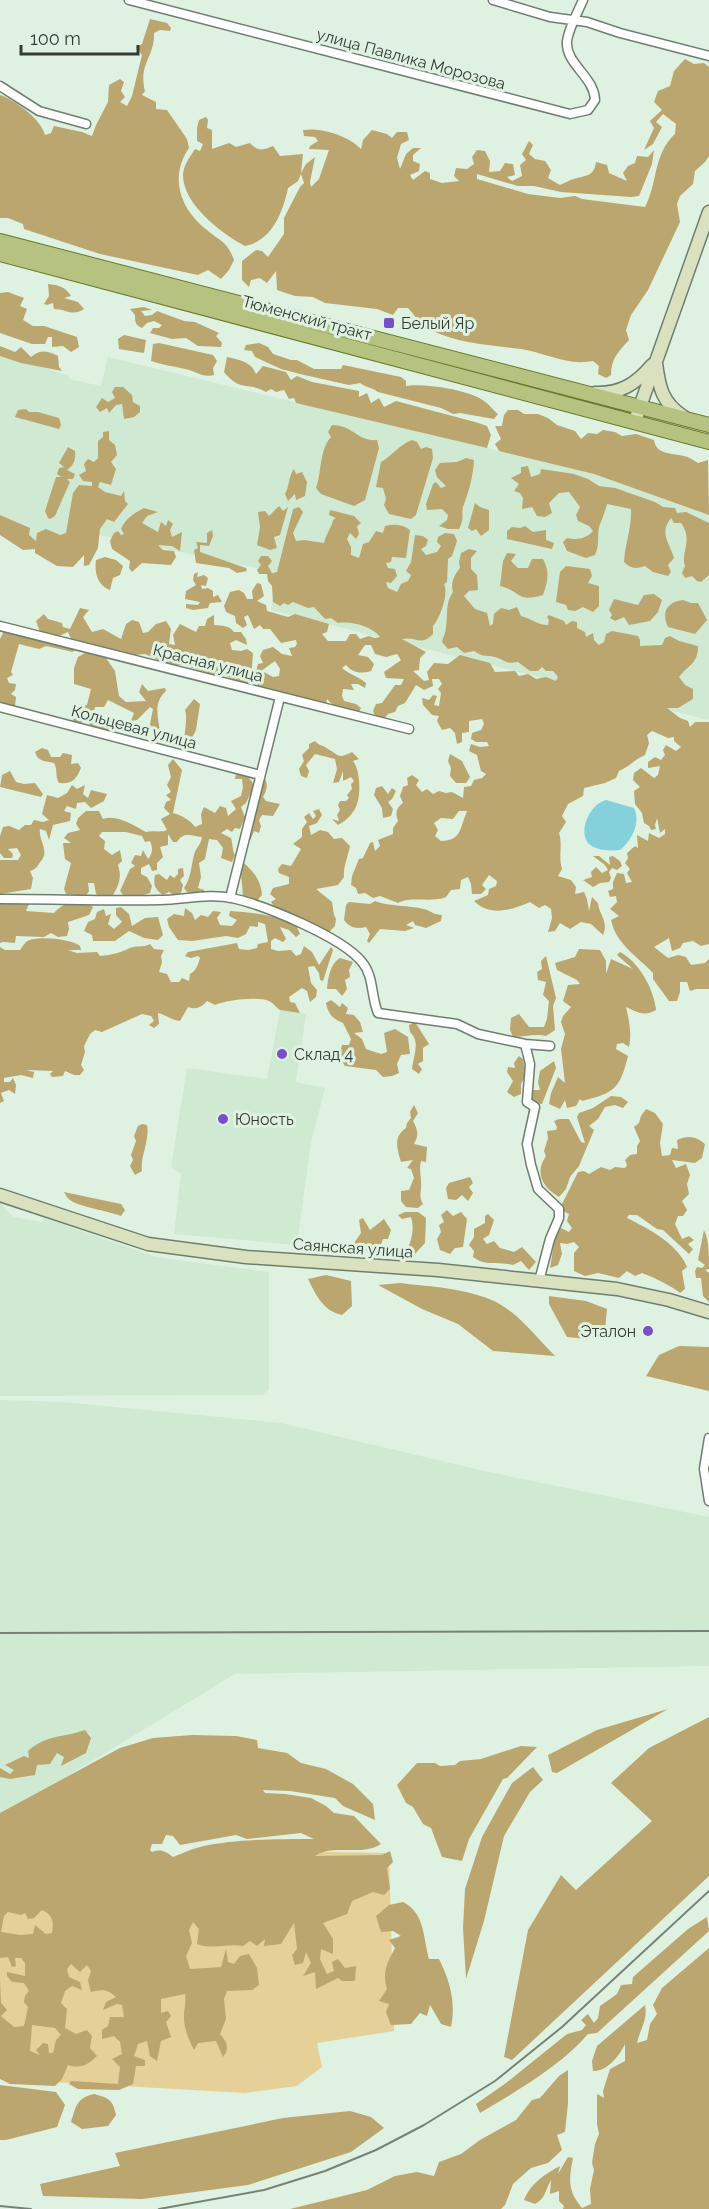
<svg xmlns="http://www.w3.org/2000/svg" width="709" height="2209" font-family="Raleway,sans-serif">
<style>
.built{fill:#d0e9d3}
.green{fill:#e5d098}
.forest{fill:#baa66e;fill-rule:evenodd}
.water{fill:#84d0db}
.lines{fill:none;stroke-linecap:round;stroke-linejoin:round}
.street-casing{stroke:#6e7f70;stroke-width:11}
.secondary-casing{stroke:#6e7f70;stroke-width:15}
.primary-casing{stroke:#69792d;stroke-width:16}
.street{stroke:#fff;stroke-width:8}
.secondary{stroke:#dae1bf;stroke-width:12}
.primary{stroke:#b6c27f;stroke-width:14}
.rail{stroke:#768277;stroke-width:2}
.poi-dot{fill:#784fc8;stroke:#dff2e1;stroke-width:2}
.labels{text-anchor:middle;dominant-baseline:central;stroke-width:6;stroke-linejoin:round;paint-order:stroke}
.street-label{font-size:16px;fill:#343b35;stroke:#dff2e1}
.poi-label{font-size:16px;fill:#343b35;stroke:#dff2e1;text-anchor:start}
</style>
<rect width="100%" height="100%" fill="#dff2e1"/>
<path class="built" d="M0,352L69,376V379L101,386L108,357L594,474L709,515V720L271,610L276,572L84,532L43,553L0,534Z
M280,1010L306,1014L296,1082L325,1088L311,1143L297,1245L174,1234L181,1174L171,1167L187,1068L267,1079Z
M0,1203L13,1217L41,1222L45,1218L156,1257L269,1272V1390L262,1395L0,1396Z
M0,1400L63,1402L281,1423L484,1471L709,1517V1666L235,1674L0,1817Z"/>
<path class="green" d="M283,1851L389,1853L394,2031L317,2043L322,2067L297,2086L245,2093L0,2079V1888Z"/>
<path class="forest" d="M150,19L167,23L171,28L170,31L160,30L154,33C155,57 138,64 145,91L142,95L156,102V109L167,110L187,139L189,148C169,177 180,209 207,230C221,242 227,241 234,260L229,270L221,279L208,270L198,275L100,254L24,229L23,224L8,218H0V95C15,100 42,120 45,135L51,133L54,126L82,132L92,136L96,125L108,102L109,85L120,79L124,82L121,91L125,97L120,102L127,106L132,96L142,55L136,47L142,44Z
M685,59L694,64L704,63L709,67V156L705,162L695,171L693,184L680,196L677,204L680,222L648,290L631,315L626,330L629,340C618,352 611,359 611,375L606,378L598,374L599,366L593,361C566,366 547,353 521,349C491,345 459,344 431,330C421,325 415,316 408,308H398L393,315L377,309L325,303L313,297L295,296L277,290L276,271L267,283L260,278L251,280L249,287L242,280V261L256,250L262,251L268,257L284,234V218L300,187L304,183L301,174L298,181L288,188C283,212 272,241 245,246C222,234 182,204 183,174C184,164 190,157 195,149L200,151L203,144L197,141V128L199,120L206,117L208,120L207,128L212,130V149L229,143L236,147L250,143C258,152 264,150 273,146L280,156L303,154L301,173L306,164L315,157L310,182L311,187L319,179L329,150L309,149L310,146L318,141L315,137L304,136L303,130C321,127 349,136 361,149L363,140L372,130L387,134L392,138L397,132H407L409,140L401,144L397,158L400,169L406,154L413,148H421L413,155V161L420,164L419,171L410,175L413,180L425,171L430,173V179L442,183L459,181L454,176L456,168L467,169L474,164L472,157L477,150L485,151L490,161L489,172L500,171L505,163L513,164L515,175L507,177L512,181L522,176L520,165L526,160L522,154L529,141L533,145L529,154L535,159L545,161L551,170L548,178L560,185C565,183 569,180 574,179C586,175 594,177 596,162L607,165L609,173L627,181L623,173L628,166L635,163L637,156L648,157L654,150L652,164L639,196L631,197L561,192L534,186H518L477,174V179L528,194L560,198L575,196L582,199L645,207C658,183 653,154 675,134L676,124L663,114L656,122L662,127L653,144L644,150L654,128L650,121L662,110L654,102L658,91L670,86L674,71Z
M48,284C58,285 66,287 71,296L64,298L78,302L84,309C72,317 66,309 54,309L53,303L47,305L44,304L49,296Z
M8,292L24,298L20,306L27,309L23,320L33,326H44L77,337L79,347L71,352L63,346L52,347V337H48L45,344H32L0,333V293Z
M144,307L152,310L141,311L145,316L152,315L157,311L184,321L195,322L219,333L216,336L222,343L221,347L198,346L186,338L172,339L150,333L153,328H159L162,325L154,321L147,323L142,328C135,325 135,321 135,315L130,309Z
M124,335L146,340L144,353L119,349L118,339Z
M159,343L213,355L217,361L213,368L214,375C202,378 196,371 185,369C173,366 162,365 151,361L153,344Z
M259,343L268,347L273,354L291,360H297L314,369H341L343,365L401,377L406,381V386C424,383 470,390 484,401C489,404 493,410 498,414L494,419L460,413L453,414L441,408L378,392C372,387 366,388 360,383L349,385L300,374L281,369L255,357L252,351L244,350L246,345Z
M0,346L15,352L21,347L31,357C41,349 47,351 58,356L59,367L62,371L21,363L0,356Z
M227,357C239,360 251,361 256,374L263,366L286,372L291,380L297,376L312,382L359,391V397L367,393L371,403L379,398L384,407L396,401L475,422L487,426L491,435L487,448L296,403L294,398L289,399L284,390L276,392L271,389L266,392C248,381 241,393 224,372Z
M115,387H123L132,395L133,402L140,406V412L134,417L124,419L122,404L116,405L109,413L107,408L100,412L96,407L102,398L108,402L115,398L112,392Z
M26,409L29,412H38L59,418L61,425L59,429L15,417L18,410Z
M508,410H518L524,414H538L548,418L557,425L575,431L581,439L588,433L597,434L603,430L615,432L622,436L636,434L654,440C656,455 672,453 684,456C689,457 693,460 698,463L708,460L709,515L594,474L499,451L495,444L501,439L495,426H502L504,415Z
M332,425C353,425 358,442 377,440L379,448L365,500L354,506L321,494L316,488C322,472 319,450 331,437L328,432Z
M109,431V440L115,445L117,455L111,462L116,469L111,485L100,482L98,487L105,492L121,496L124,491L125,501L128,504L114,522L107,519L100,529L98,548L89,565L84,566V555L73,567L57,566L35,553V549L23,550L0,535V515L30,528L29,535L36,541L37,533L46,529L60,535L66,533L73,493L79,485L92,486V482L83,481L79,475L86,471L84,464L88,459L94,462L98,458V441L103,437V432Z
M412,440L417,442L421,449L426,447L432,449L433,458L416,515L411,519L389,514L384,505L386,499L383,488L376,487L381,462C394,454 399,445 412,440Z
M68,447L75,451C76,459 74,465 67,470L75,474L73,479H67L70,482L55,516L50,519L48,518L45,511L56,477H61L57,474L59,468L64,467L59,463Z
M466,458L474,460C473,477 469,491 463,507C461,515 465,517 459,529H448L439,526L447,520L448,515L442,509L427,510L426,504L433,484L436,482L441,488L446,486L437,477L435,470L440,463L457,462Z
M528,466L531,477L540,474L541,469L574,474L588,479L599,486L615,488L655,502L663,507L675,508L677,513L686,512L709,523V575L701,582L697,581L692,576L685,578L682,573L685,566C680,551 694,542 681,523H674L671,518C659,534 669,541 674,558L668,565L671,572L668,576L653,572L645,566C636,569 631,569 624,562C625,544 632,527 631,509L607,504C605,512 602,519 599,527C597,537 600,544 595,555L586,558L567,551L563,542L567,538C577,540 586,539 593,531L589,526L578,521L576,515L580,507L569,492L559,493L549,503L552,513L545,517L537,516L532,507L522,509L523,498L520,493L514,491L519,484L511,478L521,473V467Z
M294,469L296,474L302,472L307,482L305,496L296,500L295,494L288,501L285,494C290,485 288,477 294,469Z
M475,503L480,507L489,510V530L481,536L476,529L472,531L468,528Z
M279,506L283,511L288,507L280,535L274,537L277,548L270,550L257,545L260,527L258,512L265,511L269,516Z
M299,507L303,512L293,533L296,541L304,540L324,543C326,534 331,529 333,520L336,518L329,515L330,510L354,516L361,523L357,526L359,534L356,539L350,533L347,539L351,547V555L359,558L363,544L369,542L376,531L383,533L385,526C394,524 402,524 410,530L406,558L392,557L391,562L386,563L388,568L395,569L397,576L391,583L386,582L388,588L397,592L401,584L408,581L411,575L406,571L411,562L415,535L423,536L428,540L426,546L421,549L426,555L437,552L441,546L437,542L438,537L445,533L454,534L457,541L452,556L448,559L447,582L444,584C449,594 440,618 433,626V634C420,647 417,636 402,639L426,652L420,658L419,670L413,671L424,681L429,680L427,672L434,663L448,664L460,655L490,663L495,672L515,671L519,676L528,674L536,679L546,677L556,681L558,677L553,671H546L542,667L538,671H530L518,662C506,664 508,662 498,658C487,654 486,659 474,651L464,653L457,647L448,649L442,642C443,637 446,632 446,627C448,614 445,603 453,592C450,583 455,574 460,568L459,562L461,553L469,549L477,551L471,558V569L477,575L478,590L469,591L464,596L475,609L487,613L490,626L493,624L494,614L501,608L509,610L517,607L521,616C530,618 540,626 548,625L549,620L547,617L549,615L564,621L566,625L572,621L577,622V628L585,632L586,637L593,633L594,640L599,645L604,642L606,634L612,631L638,636L640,640V646L662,645L665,638L670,636L679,641L698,646C698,664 689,664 679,677L685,685L693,689V699L678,708H667L680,718L688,721L690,727L695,722H709V944L701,946L693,941L683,943L680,948L672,951L669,938L654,947L668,958L678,955L686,957L691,965L705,963L709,959V989H696L690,991L687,982H680V992L677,1001H669L653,979V973C637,956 616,944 611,920L619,916L610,909L617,902L616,896L610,897L608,891L613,889V882L617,873L624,874L626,883L632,882L627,873L630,869L625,863L628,858L627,853L635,846L638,848L637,835L648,841L649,833L659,838L665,834V829L660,833L657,818L655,825L656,829L651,830L649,826L644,823L642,813L635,804L634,791L640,787L633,780L634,773L641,768L654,778L658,775L660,766L648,768V762L655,757L661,760L665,755L663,750L666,745L676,751L681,747L674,741V737L668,738L652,731L647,735L649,743L645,755C635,759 629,767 619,771L616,778L605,783L584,788L583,796L568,804L562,816L566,822L559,833C563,845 558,856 562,869L558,876L571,880L576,887L575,894L584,892L587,899L589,911L592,897L598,903C599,915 609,921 603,935L591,924L581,922L570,929L560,923L555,931L548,932L552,918L551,909L545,905L539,908L530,902C512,910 490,917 474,901L488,895L489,889L496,886L497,881L489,875L482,885L486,889L481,894H472L471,884L468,877L461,880L460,889L451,890L446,897C431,903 411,896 398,903L380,896L373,898L365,893L358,894L356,888L351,885L352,876L359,859L363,858L370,843L373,842L375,851L380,846L378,840L393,834V828L398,821C395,813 396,808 403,803L400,796L403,787L408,785L407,778L412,775L419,780L416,785L422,792L427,789L433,794L439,791L446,793L452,792L463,798L464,787L471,786L474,780L482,778L486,774L481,771L477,755L469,751L471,744L480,747L489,746L487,742H476L471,739L472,733L481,730L484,724L482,719L469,721V732L462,733V742L457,744L455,733L450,728L442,730L437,721L439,716L432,715L423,705L422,698L429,700L433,695L437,696L434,705L439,706L441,693L438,689L442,684L439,679H432L433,686L424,690L416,685L405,703L398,706L395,712L388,714L383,720L376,718L373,711L376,704L382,703L395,685H401L404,679L386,678L384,672L401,660L397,654L386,657L375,654L371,645H365L358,655L368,657L374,664L371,671C360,674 353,673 346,665L342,668C350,675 358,676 366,683L365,688L358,684H351L354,690L343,689L342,696L344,701L356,704L361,708L358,714L334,706L327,699L326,705L265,690L258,686L256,679L262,678L264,672L273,677L279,676L280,669L275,661L261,671H256L258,664L263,663L260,656L263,650L273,647L282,654L292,656L289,648L295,647L297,644L296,640L281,643L270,629H263L260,625L254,629L248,615L244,617L247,625L243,628L236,623L235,616L226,612L224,606L230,592L239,590L244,593L247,599H253L252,591L257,583L261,584L264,596L257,601L266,605L267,611L288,617L295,614L329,624L327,632L322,634L328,641H346L350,634H356L360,639L369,636L375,638L380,637C372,626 351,621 338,623L331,618L325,619L314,607L308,608L293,602L288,605L284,603L280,606L273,602L272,586L268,581L267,574H259L257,570L261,565L258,561L261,556H268L272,561L268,566L272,573L277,572L293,509ZM459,811H467C460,827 462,841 441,841L435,836L438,830L434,823L441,818L453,819Z
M144,508L158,512L147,516L142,523L158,532L161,522L166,526L168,520L173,524L170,530L172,537L182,532L180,551L172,546L158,545L163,550L174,551L176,557L171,565L142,563L132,572L129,568L130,561L112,549L110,541L114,533L118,531L121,535L124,534L121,529C125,519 134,513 144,508Z
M525,526L533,532L546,530V540L554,543L552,549L507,539V531L512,527L520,528Z
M212,530L213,536L209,546L200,545V552L246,568L247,571L237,573L229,568L196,563L194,550L198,548L196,542L207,543V533Z
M507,553L516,554L511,561L518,568H528L532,559H543C550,572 548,581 543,595C517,603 521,591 500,586L503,561Z
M105,557L116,560L123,566L120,575L113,578L110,590C98,586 94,573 96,560Z
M566,566L590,569L592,576L588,583L599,586V606L593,612L583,607L575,611L568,610L566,605L556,602L560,572Z
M198,572L197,577L204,575L208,578L206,586L201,585L202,589L208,588L213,591V597L218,595L222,602L210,603L208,608L193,610L186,608V604L198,605L200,602L185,599L186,591L196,585L193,580L194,574Z
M654,594L662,600L658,612L650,621L629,625L624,617L615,621L610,618L612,615L609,610L614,599L638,605L644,595Z
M683,600L691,603H698L707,620L695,634L668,627C661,612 667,602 683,600Z
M80,608L89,610L83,617L92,632L103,629L121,639L126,624L132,620L139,622L143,633L148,632L156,624L166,621L171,629L169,644L175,645L173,635L180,624L196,632L199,626H205L207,619L214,615V625C222,626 229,625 234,632H241L246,639L247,645L236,640L230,643L232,650L241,651L247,649L253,653L251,680L246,684L223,675H214L183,665H169L145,654L135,655L72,641L68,632L59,636L40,632L36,621L44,614L48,619L62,623L63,627L70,629Z
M4,631L75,649L73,652L46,646L39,649L19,644L11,672L13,675L7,678L9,683L16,684L15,690L11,694L16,697L15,706L10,707L0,704V639Z
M85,653L106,658L115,671L119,696L126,702L146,701L139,692L142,684L148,691L165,688L166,691C153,703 158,716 160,732L155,737L150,724L153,709L150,707L137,720L131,721L134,713L108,700L104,707H95L92,720L109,726L108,731L90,728L89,722L85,719L80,725L74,723L73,718L80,719L84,705H87L91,689L74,684V668L78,657Z
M194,699L200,704L196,730L189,744L184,743C184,733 188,719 185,710Z
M315,741C319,746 323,745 328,749C340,756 338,759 352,752L359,759L353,761C360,769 361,794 357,804C355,812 346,821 338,825L332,819L339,821L337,815L340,810L338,805L340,801H346L349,798L347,795L352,789L351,784L354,781L351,777L343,781V771L339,782L333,783L337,769L335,759L315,754L306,765L309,771L307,778L301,776L299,769L304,761L302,755L309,748V744Z
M42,748L48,750L51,757H60L63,753L72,755L71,764L78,763L81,768C76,780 72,784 59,783C55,777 58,770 54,763C45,761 38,762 35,752Z
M450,754L462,761L470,777L466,783H456L450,776L451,768L448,761Z
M173,759L182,770L173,813C179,814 192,821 195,827L202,824L201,814L204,807L215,813L220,806L226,808L228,816L236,809L231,801L241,796L243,787L242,779H235L236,774C246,774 250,777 254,786L246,803L241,807L245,817L240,829L235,828L232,832L227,829L221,833L231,838C233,844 232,850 235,855L232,862L221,858L223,848L217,840L209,839L205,859L199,863L201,877L198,888L204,890L205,895L187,892L184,888C191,878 191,867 194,855C195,849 201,845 202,837C191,836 184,831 177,842H173L168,834V845L160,847L163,857L157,863V870L152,871L149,864L141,868V874L147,877L152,886L150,893L137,897L124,896L120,891L130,869L135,866L131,863L135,855L141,856L143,850L148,859C153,853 153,848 150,841L145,842L142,836L126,832H102L99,836L105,841L104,849L112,855L120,850L122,861L118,865C122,877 119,885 113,895L101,897L96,894L94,883H88L89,891L86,896L66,894L64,889L71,863L65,859L63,843H71L64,838L68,833L80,830L76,824L78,818L86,811H99L103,819C118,814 134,826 146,832C154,830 160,833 167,830L161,819L170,814L164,808L166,802L171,800L166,795L171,792L167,785L171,777L168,765Z
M10,771L16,782L24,784L35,783L43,794L41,797L0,787L2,775Z
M263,776C269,783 267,790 263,797L266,801L280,804L273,816L262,815L259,820L261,826L259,833L254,831L250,841L248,837C252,831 255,819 253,812Z
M72,785L77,789L85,785L83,794L88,798L91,790L107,794L104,801L91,808L85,802L77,803L76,809L67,806L64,811L71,813L70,821L53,825L49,840L46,831L40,829C38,840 50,851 41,861C37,866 37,869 30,871L33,878L31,889L0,894V860H18L21,855L17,848L8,849L13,854L12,858H4L0,853V836L3,827L9,826L19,830L25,825H31L34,820L43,822L49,820L42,814L47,795L58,798L67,793Z
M382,786L388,794L392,788L396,791L392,799L388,802L393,809L391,816L383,818L382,808L374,795L376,788Z
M319,809L322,815L317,823L309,826L311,835L320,830L328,832L334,839L342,838L350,846C348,857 343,867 344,877L338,885L316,889L332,902L334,915L336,919L335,926L329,932L275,908L271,902L276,899L270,894L273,888L289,884V877L279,873L278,869L282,864L291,866L301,849L293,844L302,837V829L307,822L304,817L309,813L313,819L316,816L313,811Z
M593,856H599L610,865L609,857L613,856L620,861L622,866L617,870L612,868L609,872L611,878L609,882L600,883L593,887L583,880L592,877L591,872L596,867L602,873L608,870L605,865Z
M244,863C255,873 261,881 262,895L254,904L242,899C245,886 237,875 244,863Z
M183,868L184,876L180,880L183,885L181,893L175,896L169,892L163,895C155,889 153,885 155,875L159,874L167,880L170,875L174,878L178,874V869Z
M20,901L29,904L26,911L54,913C64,902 80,897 93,907L89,915L68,922L69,929L67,936L58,937L51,933L44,937L16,936L15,943L3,942L0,943V902Z
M375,901C391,907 408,905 424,909C431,911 434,915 442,915L441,921L426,928L415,925L413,921L406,925L414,928L405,931L380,929L369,943L367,941L370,934L366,927C356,929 350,928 344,920L346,905L349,902L370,904Z
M121,907L129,914L132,926L145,918L158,917L163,935L158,940L144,938L129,931L115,941H93L92,935L84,931L88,922L95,919L97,912L104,909L106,916L111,914L108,924L114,929L122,922L116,915V908Z
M185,908L192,913L195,920L201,915L208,917L213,911L221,912L217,918L220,925L232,926L237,920L229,916L230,911C254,913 277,914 297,927L300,934L296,937L289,930L280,927L286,939L283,942L275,938L271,941V949L278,951L291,950L296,956L301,954L304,946L312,952L319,965L331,947L333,950L323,981L320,980L319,973L314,966L308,967L311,983L317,990L316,997L310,1002L307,991L302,988L289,997L290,1002L295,1003L300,1013L280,1010C276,1008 274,1003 269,1001C259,996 225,1000 215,1005L207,1001C202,1007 196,1010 188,1007L180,1021C171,1020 166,1015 158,1013L159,1024L154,1028L149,1025L154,1021L151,1016L142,1014L102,1032L95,1030L90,1034L84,1046L85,1052L81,1065L84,1070L80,1075H74L65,1071L63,1076L52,1077L50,1074L53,1071L26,1070L34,1072L33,1078L21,1075L4,1078V1082H10L13,1078L16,1085L15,1094L9,1090L1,1093L4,1101L0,1103V947L5,950H20C22,947 24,944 26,942C36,935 71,939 80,946L81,950H68L77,953L97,952L100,956C112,955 119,953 130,948C136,945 143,948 150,944L154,949L164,950L161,956L162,962L159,972L167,974L171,982H179L182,978L189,981L190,974C196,971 198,965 200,958L198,956L191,958L185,956L188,952L237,943L239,949L248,950L257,948L258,944L268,942L265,924L258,922V927L250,926L246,934L238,938L226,936L192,941L178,940L169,927L167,919L174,914L184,916Z
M579,949L600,950L606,961V974L611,959L633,969L617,955L620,952C639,962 654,989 656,1010C644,1017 637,1012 626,1007C629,1020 632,1034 629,1047L623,1043L617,1044L616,1049L628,1056C620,1089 614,1093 582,1101L580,1099L576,1106L567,1108L565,1100L560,1109L549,1104L551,1093L558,1077L565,1083L561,1049L565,1034L561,1022L563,1016L571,1007L563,1001L568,985L580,984L577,980L557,970L555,963L575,957Z
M546,956L556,998L553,1006L555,1030L546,1036C536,1033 524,1037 513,1037L510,1030L511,1018L519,1014L529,1027H544L547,1019L549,1001L543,995L546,982L538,980L537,972L542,969L541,961Z
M340,958L353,962L349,970L350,977L345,980L347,989L342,996L336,989H327C328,978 330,964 340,958Z
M331,1000L340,1007L342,1003L348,1008L346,1014L354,1015L360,1022L363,1032L354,1033L362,1039L366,1049L381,1054L387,1052L384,1033L395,1029L408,1037L410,1054L401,1055L397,1064L399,1073L392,1076L383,1077L376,1070L345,1066L341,1059L335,1063L332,1053L336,1049L340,1053L342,1045H349L351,1039L343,1023C333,1019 328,1014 326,1003Z
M415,1022L429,1044L423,1048V1061L418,1064L422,1069L419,1074L412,1069C413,1056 421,1043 410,1032L409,1025Z
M519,1056L523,1059L526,1075L521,1084V1094L514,1097L507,1092L513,1081L507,1072L508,1067L515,1068L514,1063Z
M554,1061L556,1068L542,1104L535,1103L529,1098L530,1090H540L538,1082L540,1071Z
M611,1096L621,1097L628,1102L623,1108L615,1105L605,1107L598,1119L589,1126L594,1130L579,1166L570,1177L566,1189L559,1197C543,1188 534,1173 546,1156L544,1151L548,1138L547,1131L556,1130L557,1127L554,1121L559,1119H569L581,1142L585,1143L577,1117L579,1113L593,1108Z
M414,1105L418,1113L413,1121C418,1130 419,1135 414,1144L427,1147L426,1162L421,1161C419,1170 421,1174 421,1183C422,1191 418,1196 423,1204L418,1208L406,1207L401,1201V1191L409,1190L414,1178L411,1169L407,1168L413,1160L401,1162C397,1148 393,1137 406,1128L407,1123L411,1118L410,1112Z
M646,1109L655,1113L663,1124L660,1143L662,1156L670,1155L672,1148L678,1149L677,1140C688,1135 696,1136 705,1144L702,1158L695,1163L672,1160L676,1168L686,1164L690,1175L687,1184L689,1194L682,1201L687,1210L683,1216H678L675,1224L682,1239L689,1236L694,1240L688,1244L693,1249L689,1254L663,1230L657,1229L637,1215H629L627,1218C649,1229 678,1244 687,1267L682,1271L685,1289L680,1293C672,1286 653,1277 642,1273L635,1276L627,1271L619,1278L598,1273L585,1276L574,1271V1253L579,1247L574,1242L567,1244L560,1243L562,1254L558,1265L550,1268L555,1237L561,1228L569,1232L572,1228L567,1221L569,1214L563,1211L562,1204L578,1172L584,1171L589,1174L601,1167L610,1170L615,1167L625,1168L627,1165L625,1160L630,1155L637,1154V1146L640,1141L634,1127L639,1123L641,1116Z
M142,1124L147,1125C150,1141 140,1156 142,1171L135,1175L130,1166L133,1160L131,1155L136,1141L134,1136L138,1126Z
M470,1177L473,1183L469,1187L473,1193L468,1201L462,1195L456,1200L448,1199L446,1188L449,1183Z
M64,1192L121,1204L125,1210L121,1216C109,1211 79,1207 70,1200C67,1198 66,1195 64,1192Z
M447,1210L453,1216L461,1212L467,1219L463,1247L455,1248L450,1254L440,1250L437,1239L441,1232L439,1225L444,1222L441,1215Z
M405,1212H418L426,1218L425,1243L413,1256L407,1252C411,1240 415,1230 411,1217L402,1219L398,1215Z
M488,1214L494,1220L489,1235L483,1239L487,1244L494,1241L500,1248L514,1252L522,1247L536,1262L529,1270L521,1261L513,1265C499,1261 486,1267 473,1257L474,1251L469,1245L474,1237V1229L485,1223V1216Z
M363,1218L370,1230L384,1219L391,1230L388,1239H383L378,1252L358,1250L354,1243L361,1233L359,1220Z
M704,1230C709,1239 709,1256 709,1269L705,1270L709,1273V1302L703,1296L701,1278H696L695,1271L697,1267L702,1268L705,1265L698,1260Z
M326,1275L351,1281L352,1306L342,1315C323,1311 316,1295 308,1279Z
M400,1283C432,1287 467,1288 496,1302C519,1314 537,1338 555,1356L493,1351L458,1324L422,1309L378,1285Z
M549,1296L586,1301L607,1309L605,1330L587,1339L567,1337L549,1304Z
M679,1346L709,1347V1391L646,1376L659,1355Z
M668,1709L557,1773L552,1772L548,1755L597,1730Z
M709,1717V1876L512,2060L504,2057L528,1930L561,1875L576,1890L652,1821L611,1783L649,1748Z
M85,1730L91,1738L86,1753L61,1766L64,1757L57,1753L50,1764L37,1765L35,1775L10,1779L0,1777V1768L10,1774L14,1770L5,1765L24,1756L29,1758L28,1751C47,1734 63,1738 85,1730Z
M192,1735L236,1736L257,1740L258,1748L287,1753L301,1763L326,1769L353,1784L373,1804L375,1820L343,1806L335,1798L290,1791L263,1790L265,1793L285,1794L311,1798L326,1806L334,1813L354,1816L381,1844C361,1857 334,1843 315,1856L382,1855L390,1851L393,1862L387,1868L390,1889L384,1895L373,1892L352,1901L347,1914L323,1923L333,1939V1954L321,1949L320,1959L327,1974L334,1971L332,1962L338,1959L345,1968L356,1966L355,1981H342L338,1978L316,1989L315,1972L303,1976L311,1963L306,1952L303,1963L295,1965L292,1955L297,1949L294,1923L281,1944L264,1946L265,1939L257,1946L250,1941L243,1946C226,1943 212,1950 197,1944L199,1929L193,1922L189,1930L192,1943L186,1956L190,1969L221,1967L226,1949L228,1962L234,1964L240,1956L249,1954L257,1968L259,1985L252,1990L227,1991L224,1999L226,2019L220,2034C227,2042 230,2048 223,2057L216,2041L198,2043L194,2050C188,2038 183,2027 184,2013C185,2006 186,2001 185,1994L161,1999V2013L168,2011L171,2016L166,2022L171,2037L161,2041L157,2061L150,2056L147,2041L138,2044L134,2056L145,2060V2066H136L133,2084L119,2090L78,2089L69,2084L71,2081L118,2084L120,2067L112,2059L122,2054L120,2042L114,2036L102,2039V2030L108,2026L110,2017H124L122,2005L117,2004L103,2010L106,2002L116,1997C108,1989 101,1989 91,1992L88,1980L91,1971L87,1965L80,1972L71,1964L67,1969L69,1977L80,1982L82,1990L72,1986L65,1991L61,2003L67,2009L65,2028L76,2034L87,2030L92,2036L90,2048L97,2056C88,2065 80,2069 68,2065L62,2079L55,2086L10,2084L0,2079V1979L1,2003L7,2010L1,2016L14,2027L24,2026L28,2007L24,2002L25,1996L29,1991L24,1983L12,1982L7,1976V1972L25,1976V1963L21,1958H15L16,1966L12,1967L8,1957L0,1958V1813L120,1748L153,1738ZM301,1833L314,1839C281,1839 236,1839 204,1846C194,1848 183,1853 173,1857C165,1851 161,1849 152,1852L150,1850L152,1844H162L166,1835L173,1836L180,1845L236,1835L247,1839ZM42,1910C53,1915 54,1922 52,1933L46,1934L35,1925L33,1934L20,1935L1,1932L4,1916L8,1912L21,1915L25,1913L28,1919L34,1918ZM32,2025L55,2028L61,2035L56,2040L53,2053H49L48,2044L43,2043L36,2050L40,2055L30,2051Z
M521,1746L537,1747L507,1778L503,1779L469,1839L462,1861L442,1857L431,1828L423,1824L413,1807L406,1803L397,1785L417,1763H435L440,1766L455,1765L460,1761L481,1759Z
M533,1767L543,1780L530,1792L504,1836L484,1921L466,1979L463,1928L465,1889L482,1837L512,1783Z
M403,1902C425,1913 423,1937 429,1959H439C450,1981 456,2002 451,2027L441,2024L430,2005L427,2016L420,2013L411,2024L391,2025L386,2012L389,2004L379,2001L387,1989C382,1972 387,1963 395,1948L389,1940L401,1936L393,1931L381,1932L376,1916L389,1905Z
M707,1917L709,1931L597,2033L588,2034C562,2065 515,2092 480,2113L476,2104L506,2083L567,2034L582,2030L586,2025L581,2020L588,2014L594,2023L598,2018L600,2006L617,1994L621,1985L632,1984L633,1977L688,1929Z
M709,1948V2209H563L564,2206L559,2201V2191L550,2194L551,2180C545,2190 546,2198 535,2204L524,2200C530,2184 545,2174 560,2166L558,2174L568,2157L573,2158C569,2179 567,2190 582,2208L591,2204L590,2189L594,2170L592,2163L595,2144L599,2134L597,2124V2094L604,2098L603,2091L610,2069L625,2061V2044C620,2055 607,2072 593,2071L592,2061L597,2046L645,2005C648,2020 640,2029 637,2043L647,2040L650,2024L657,2014L653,2005L662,1988Z
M568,2070V2103L565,2132L557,2135L562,2150L548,2163L531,2168L513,2184L505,2205L501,2209H290L367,2190L395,2176L417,2172L434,2176L439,2162L461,2154L480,2140L516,2120L532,2100L540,2098L559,2076Z
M0,2085L56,2092L65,2105L57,2127L6,2140H0Z
M94,2094C109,2098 113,2100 116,2115L108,2126L82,2129L71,2122C76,2107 76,2098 94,2094Z
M350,2111L371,2117L384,2128L351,2152L248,2185L142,2199L43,2196L40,2184L120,2166L115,2153L283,2118Z"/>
<path class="water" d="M606,800L634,808C641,823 632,840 620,850C611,851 596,851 588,843C578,830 590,804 606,800Z"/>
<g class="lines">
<defs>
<path id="street" d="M129,0L570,114L588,110L595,100C594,76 565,64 567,41C569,27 578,12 583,0
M493,0L550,17L587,22L620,33L709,56
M0,86L39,111L86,124
M0,626L409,729
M0,707L260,775
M230,898L280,697
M0,899C53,899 106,901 160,900C183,900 209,893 232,898C264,905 342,937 362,962C374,976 371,997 378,1013L457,1024L478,1034L525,1044L550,1046
M525,1044L530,1064L527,1102L535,1107L527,1144L531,1165L538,1189L559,1209V1218L550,1239L539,1281
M709,1438L704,1469L709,1501"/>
<path id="secondary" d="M656,363C659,387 662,403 684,417
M595,393C620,394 636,384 652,365
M637,415L709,212
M0,1195L148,1244L246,1257L438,1270L617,1289L669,1300L709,1312"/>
<path id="primary" d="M0,241L709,425
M0,254L709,442"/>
</defs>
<use href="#street" class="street-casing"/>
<use href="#secondary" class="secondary-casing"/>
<use href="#primary" class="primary-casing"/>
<use href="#street" class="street"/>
<use href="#secondary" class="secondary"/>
<use href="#primary" class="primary"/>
<path class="rail" d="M0,1633L709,1631
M0,2206L31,2209
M159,2209L264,2190L325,2171L376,2150L424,2125L495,2081L562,2027L709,1891"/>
</g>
<g class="poi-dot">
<rect x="383" y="317" width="12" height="12" rx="3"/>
<circle cx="282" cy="1054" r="6"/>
<circle cx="223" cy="1119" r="6"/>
<circle cx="648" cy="1331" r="6"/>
</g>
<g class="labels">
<g class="street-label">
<text transform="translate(411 59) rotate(15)">улица Павлика Морозова</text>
<text transform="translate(307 318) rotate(15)">Тюменский тракт</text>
<text transform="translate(208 663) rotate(14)">Красная улица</text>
<text transform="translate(134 727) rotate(15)">Кольцевая улица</text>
<text transform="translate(353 1248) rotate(4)">Саянская улица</text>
</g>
<g class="poi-label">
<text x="401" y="323">Белый Яр</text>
<text x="294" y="1054">Склад 4</text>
<text x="235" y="1119">Юность</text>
<text x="636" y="1331" text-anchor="end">Эталон</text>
</g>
</g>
<path d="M21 45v9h117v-9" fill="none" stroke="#343b35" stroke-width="3"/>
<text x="30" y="45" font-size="18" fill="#343b35" stroke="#dff2e1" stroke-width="4.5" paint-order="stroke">100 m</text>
</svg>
